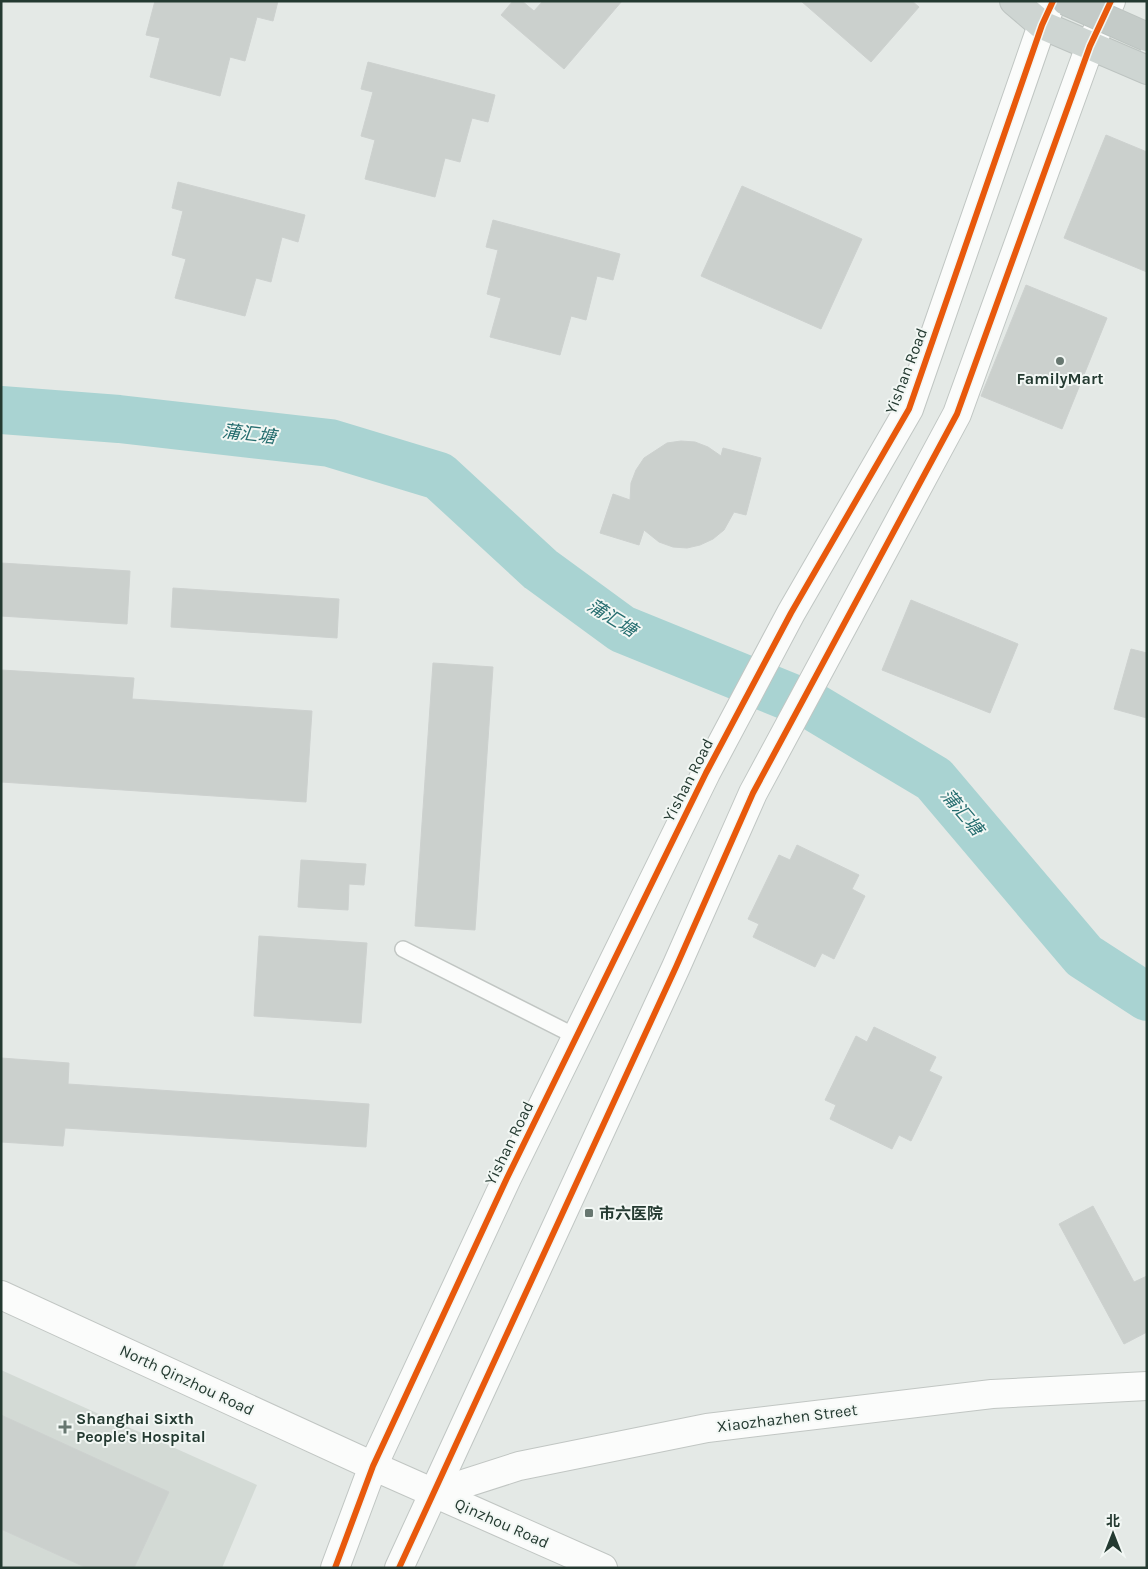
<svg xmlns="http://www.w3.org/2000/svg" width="1148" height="1569" font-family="Karla,'Noto Sans SC',sans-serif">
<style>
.built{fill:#d3dad5}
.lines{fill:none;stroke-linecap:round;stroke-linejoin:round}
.river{stroke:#a9d3d2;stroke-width:48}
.building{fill:#cbd0cd;stroke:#cdd1cf}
.service-casing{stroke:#c1c6c3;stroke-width:18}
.minor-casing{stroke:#c1c6c3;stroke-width:30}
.tertiary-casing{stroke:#c1c6c3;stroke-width:30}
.secondary-casing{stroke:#c0c6c3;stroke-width:30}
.primary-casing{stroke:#bdc4c1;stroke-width:30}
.service{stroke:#fbfcfb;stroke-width:15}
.minor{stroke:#fbfcfb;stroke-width:28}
.tertiary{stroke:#fbfcfb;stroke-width:28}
.secondary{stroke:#fbfcfb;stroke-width:28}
.primary{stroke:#ced5d2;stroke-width:28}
.trunk-bridge-casing{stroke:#bdc4c1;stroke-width:30;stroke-linecap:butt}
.trunk-bridge{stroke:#c4cbc8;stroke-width:28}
.cycleway-casing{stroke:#f2f7f4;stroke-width:9}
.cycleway{stroke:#e8590c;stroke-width:6}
.poi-dot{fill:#677770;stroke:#f2f7f4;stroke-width:2}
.labels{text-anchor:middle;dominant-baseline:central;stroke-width:4;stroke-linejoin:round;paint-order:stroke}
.street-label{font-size:16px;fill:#243a31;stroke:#f2f7f4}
.poi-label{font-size:16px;font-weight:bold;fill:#243a31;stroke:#f2f7f4;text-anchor:start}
.water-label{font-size:18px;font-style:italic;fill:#256d6f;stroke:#f2f7f4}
</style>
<rect width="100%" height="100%" fill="#e4e9e6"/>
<path class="built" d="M1,1370L257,1485L222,1568H1Z"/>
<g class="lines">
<path class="river" d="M1,410L119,419L330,443L439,476L540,569L622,629L812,706L934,779L1084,956L1147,997"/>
</g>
<path class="building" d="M155,1H278L273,21L257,17L245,61L230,57L220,96L150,77L160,38L146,35Z
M513,1H522L534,11L543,1H622L564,69L501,15Z
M801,1H912L919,7L871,62Z
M368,62L495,95L488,122L472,118L460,162L445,158L435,197L365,179L375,140L361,136L373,92L361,89Z
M1106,135L1147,152V272L1064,238Z
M178,182L305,215L298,242L282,237L271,282L256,278L245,316L175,298L186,259L172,255L183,211L172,208Z
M742,186L862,239L821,329L701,276Z
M493,220L620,254L613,280L597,276L586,320L571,316L560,355L490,337L501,298L487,294L498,250L486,247Z
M1026,285L1107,318L1062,429L981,396Z
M681,441L695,442L708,447L721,456L723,448L761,458L746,515L734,512L724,530L713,539L700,545L687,548L673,547L659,542L644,530L639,545L600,533L613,494L630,500L631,483L636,470L644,458L667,443Z
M1,563L130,571L127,624L1,616Z
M173,588L339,599L337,638L171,627Z
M911,600L1018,644L990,713L882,670Z
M1131,649L1147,653V718L1114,709Z
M433,663L493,667L475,930L415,926Z
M1,670L134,678L132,699L312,711L306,802L1,782Z
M797,845L859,875L852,889L865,896L834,959L822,953L815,967L753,937L759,924L748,919L779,855L790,860Z
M301,860L366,864L364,885L349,884L348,910L298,907Z
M259,936L367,943L361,1023L254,1016Z
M874,1027L936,1057L929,1071L942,1077L911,1141L899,1135L892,1149L830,1119L836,1105L825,1100L856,1036L867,1042Z
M1,1058L69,1063L68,1084L369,1104L366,1147L65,1128L63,1146L1,1142Z
M1093,1206L1134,1282L1147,1276V1332L1124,1344L1059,1224Z
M1,1415L169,1492L134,1568H87L1,1529Z"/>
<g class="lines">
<defs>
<path id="service" d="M403,949L577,1037"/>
<path id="minor" d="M435,1493L519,1466L707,1428L992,1394L1147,1386"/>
<path id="tertiary" d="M1,1295L373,1466L603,1568"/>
<path id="secondary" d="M335,1568L373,1466L507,1178L706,773L791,613L909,409L1042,25L1053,1
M399,1568L676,967L753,793L957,414L1090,46L1111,1"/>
<path id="primary" d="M1014,1L1042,25L1147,70"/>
</defs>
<use href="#service" class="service-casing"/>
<use href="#minor" class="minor-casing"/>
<use href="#tertiary" class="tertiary-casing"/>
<use href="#secondary" class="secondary-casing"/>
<use href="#primary" class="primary-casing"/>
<use href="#service" class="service"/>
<use href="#minor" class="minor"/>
<use href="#tertiary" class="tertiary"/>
<use href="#secondary" class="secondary"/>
<use href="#primary" class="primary"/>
<defs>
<path id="trunk-bridge" d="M1066,1L1147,37"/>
</defs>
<use href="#trunk-bridge" class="trunk-bridge-casing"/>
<use href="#trunk-bridge" class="trunk-bridge"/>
<defs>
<path id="cycleway" d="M335,1568L373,1466L507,1178L706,773L791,613L909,409L1042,25L1053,1
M399,1568L676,967L753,793L957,414L1090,46L1111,1"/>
</defs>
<use href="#cycleway" class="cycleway-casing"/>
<use href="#cycleway" class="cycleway"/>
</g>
<g class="poi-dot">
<circle cx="1060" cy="361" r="5"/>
<rect x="584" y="1208" width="10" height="10" rx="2.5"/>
<path d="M62.5 1419.5h5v5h5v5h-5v5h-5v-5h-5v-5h5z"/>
</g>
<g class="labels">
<g class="street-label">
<text transform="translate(906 371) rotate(-69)">Yishan Road</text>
<text transform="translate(688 780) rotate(-63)">Yishan Road</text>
<text transform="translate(509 1143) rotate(-64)">Yishan Road</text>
<text transform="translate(187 1380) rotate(25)">North Qinzhou Road</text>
<text transform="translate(787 1418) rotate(-7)">Xiaozhazhen Street</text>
<text transform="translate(502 1523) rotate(24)">Qinzhou Road</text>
</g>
<g class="poi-label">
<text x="1060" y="378" text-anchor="middle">FamilyMart</text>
<text x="599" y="1213">市六医院</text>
<text x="76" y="1418">Shanghai Sixth<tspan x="76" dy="18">People's Hospital</tspan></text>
</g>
<g class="water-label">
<text transform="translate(249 434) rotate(7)">蒲汇塘</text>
<text transform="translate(612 618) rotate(32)">蒲汇塘</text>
<text transform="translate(962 812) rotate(50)">蒲汇塘</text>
</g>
</g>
<rect width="1148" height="1569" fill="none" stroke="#243a31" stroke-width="5"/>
<g transform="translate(1113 1534)" stroke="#f2f7f4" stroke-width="4" paint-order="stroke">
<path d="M0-4L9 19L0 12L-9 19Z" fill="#243a31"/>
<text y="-8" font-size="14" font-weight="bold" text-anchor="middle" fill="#243a31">北</text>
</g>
</svg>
